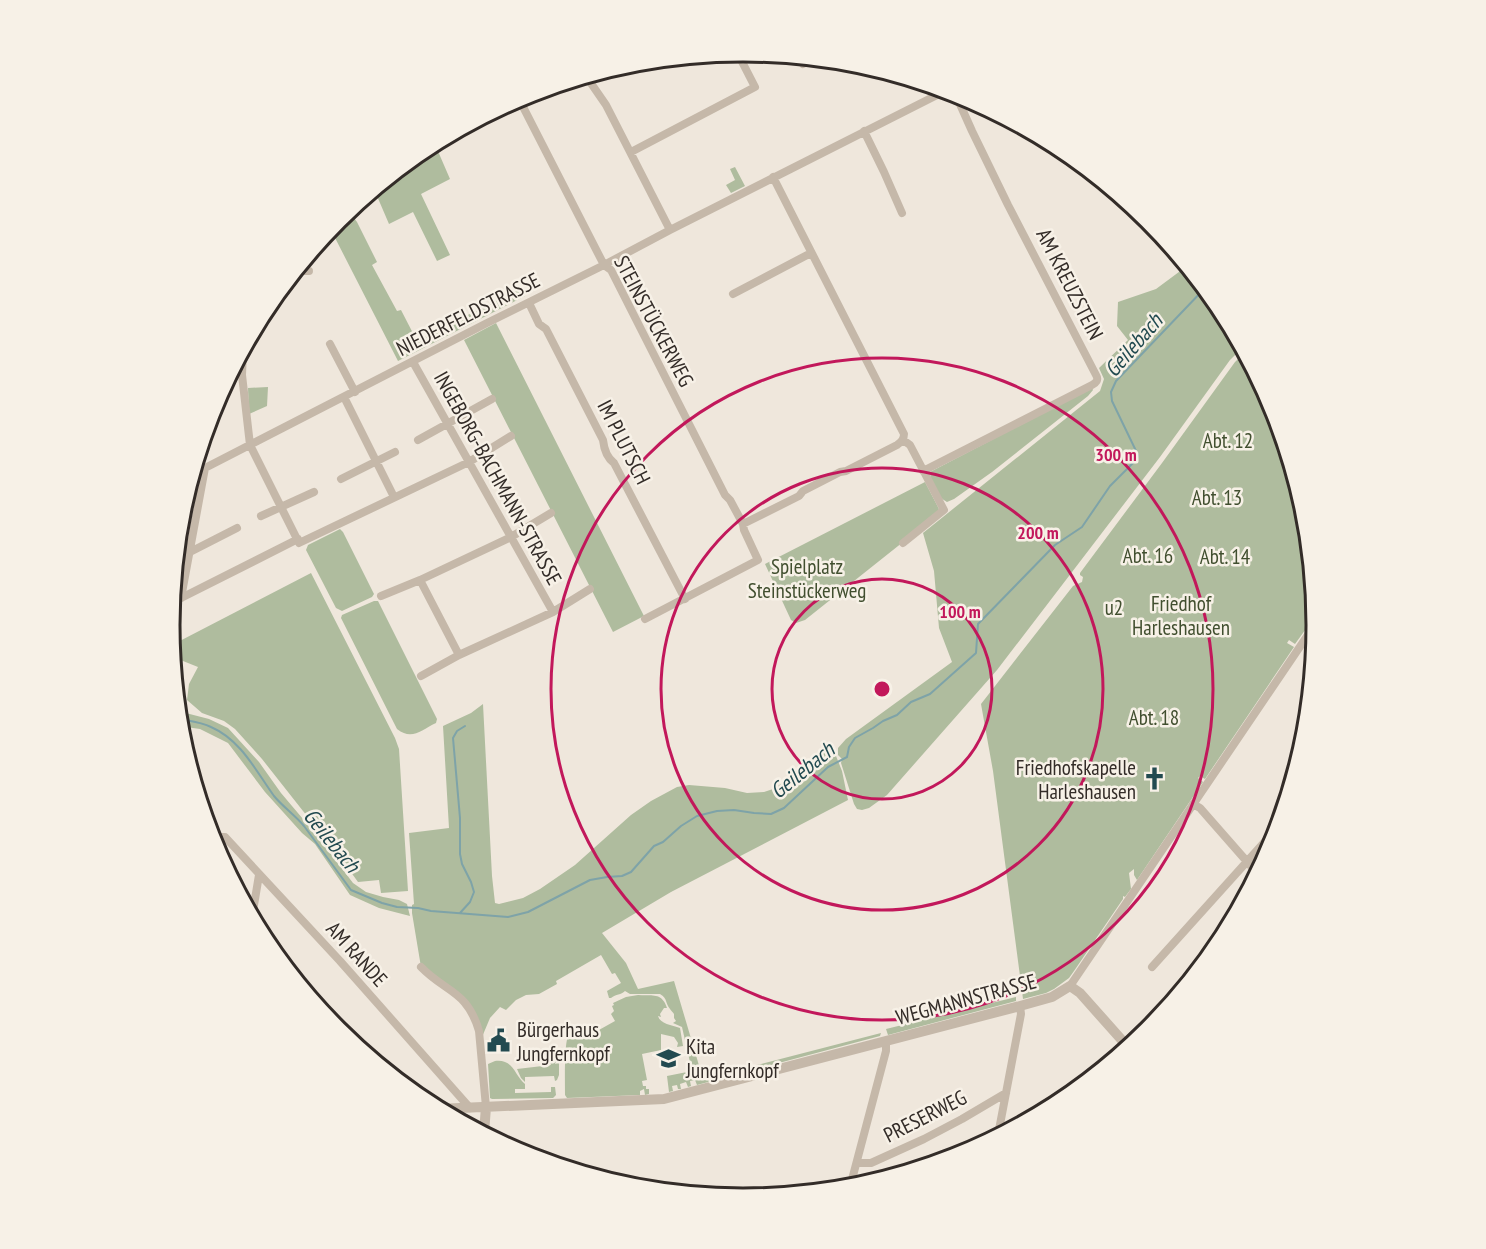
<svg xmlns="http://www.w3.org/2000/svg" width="1486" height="1249" font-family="'PT Sans Narrow',sans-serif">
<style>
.green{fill:#afbc9e}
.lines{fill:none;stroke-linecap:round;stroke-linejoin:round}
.stream{stroke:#7ea3a8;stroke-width:2}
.minor{stroke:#c5b8a9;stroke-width:8}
.tertiary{stroke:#c5b8a9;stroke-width:10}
.ring{fill:none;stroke:#c2185b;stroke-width:3}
.labels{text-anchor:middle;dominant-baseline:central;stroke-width:5;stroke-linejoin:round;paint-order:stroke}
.street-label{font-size:21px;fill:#332c28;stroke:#f7f1e7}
.park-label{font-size:21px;fill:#414f2f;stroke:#f7f1e7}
.poi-label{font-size:21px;fill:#332c28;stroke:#f7f1e7;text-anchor:start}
.water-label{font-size:22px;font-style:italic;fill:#224a50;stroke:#f7f1e7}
.rim{fill:none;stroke:#332c28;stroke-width:3}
.centre{fill:#c2185b;stroke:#f7f1e7;stroke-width:3}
.ring-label{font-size:18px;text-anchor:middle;font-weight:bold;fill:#c2185b;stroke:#f7f1e7;stroke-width:5;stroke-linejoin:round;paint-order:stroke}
</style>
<rect width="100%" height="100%" fill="#efe7dc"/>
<path class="green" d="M434,142L450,179L421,194L450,255L437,261L413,212L389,224L374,189L425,147Z
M735,167L745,186L731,193L726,185L735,180L730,169Z
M348,210L357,222L377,262L372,265L397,311L401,310L417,341L521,288L525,296L398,361L330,228L338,219Z
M1187,266L1220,306L1242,348L1230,360L1160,457L997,670L887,795L869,808L862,810L857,809L854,804L841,763L842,759L838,755V748L846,739L952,662L939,628L934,571L923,533L1100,391L1104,379L1099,368L1128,340L1117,326L1118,302L1156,289Z
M496,323L644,616L613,632L464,340Z
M1245,352L1273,405L1306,513L1316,615L1295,644L1289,640L1287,643L1294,647L1205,779L1200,776L1198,778L1203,782L1137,880L1134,875V869L1129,873L1131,889L1125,897L1123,896V899L1074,971L1069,978L1054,989L1046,993L1023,999L993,771L981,704L1073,586L1082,582L1083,577L1080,575V573L1162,463L1235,362Z
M268,387L267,406L249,414L248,388Z
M1092,388L1093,390L1088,396L992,472L954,499L947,502C936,496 931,484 930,472Z
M925,482L939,509L937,515L805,620L796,623L791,620L765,564Z
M340,529L343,532L374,594L372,597L342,611L336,608L306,550L308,545Z
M311,573L395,738L399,749L408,891L381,893L379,880L358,882L332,846L303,811L262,759L235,729L224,721L202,713L187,700L189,684L198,667L173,657L172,645Z
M374,601H378L437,719L436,723C421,730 412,741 397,729L341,618L342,615Z
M483,704L492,876L495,903L499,904L523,898L540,889L575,865L631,815L651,801L677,787L689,785L725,788L747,793L764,792L773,789L788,780L827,748H830L834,757L836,756L842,771L848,800L671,892L602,933L626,963L638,989L674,981L703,1079L881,1033L880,1036L697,1085L695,1080L690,1081L691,1086L688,1087L686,1082L680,1084L681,1089H678L677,1085L672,1086L673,1091L669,1092L667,1076L692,1071L682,1027L673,1023L676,1021L674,1018V1014C673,1012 671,1011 670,1009C665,1003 668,999 660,994H630L625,991C621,995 616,994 611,998H609L607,991L621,983L615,973L612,974L601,955L556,981L557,984L539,994L526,995L516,1000L506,1010L500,1007L490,1018L482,1037L471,1009L421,967L412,913V905L414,904L409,833L449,828L443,726L471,713Z
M178,711L209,719L228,728L259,762L281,793L314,832L353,883L366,892L383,897L399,900L407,904L410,916L379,908L350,895L315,844L302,833L265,792L228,743L200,729L179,726Z
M638,995C652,996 662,992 667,1008H664L660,1014L661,1017L658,1016C660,1024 672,1025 680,1028L683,1046L677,1047L678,1043L674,1037L661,1034V1050L642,1054L647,1080L642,1081L643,1086H646V1089H649V1094L645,1095L644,1089L640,1091V1095L567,1098L565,1095C565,1082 564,1046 568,1036C571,1030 578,1027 583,1024L590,1035L615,1021L611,1014L614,1011L612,1006L614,1005L613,1003L626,997Z
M1016,997V1001L888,1035L886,1029Z
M554,1055L557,1058L555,1064L559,1063V1075L557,1080L555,1081L554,1076L525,1077V1082L521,1078L517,1069L551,1065C550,1062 546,1061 550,1056Z
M495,1061C514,1059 514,1075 525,1084V1089H515V1093L551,1092V1087H555L556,1095L553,1098L492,1099L490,1098L488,1064Z"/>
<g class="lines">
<path class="stream" d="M179,719C189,721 201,722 211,727C241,740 256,771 274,796C283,807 295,815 304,826L351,890L382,903L397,907L418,908L431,911L508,917L528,912L590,880L607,877L622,876L631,872L654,846L663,842L681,826L697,816L717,811L734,810L754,813L771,814L784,808L828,767L847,757L849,747L855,738L873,728L883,721L897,715L911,702L930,694L976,653L978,624L1055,545L1082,527L1110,486L1137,459L1138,455L1112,401L1111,392L1116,381L1205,288
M460,913L470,902L474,892L471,882L462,864L460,854V818L453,738L457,731L465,726"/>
<path class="minor" d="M803,64L814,58
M586,76L606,105L670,230
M518,97L604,265L611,270L725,495L730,500L743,524L744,530L758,560L645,619
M864,131L884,172L902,213
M631,152L755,87L737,52
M295,271H309
M733,294L811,253
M529,303L539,324L546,329L603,440C604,449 606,457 614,463L685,599
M330,344L355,392
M243,350L242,375L250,445L299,543L469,462L511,436
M413,362L553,612
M344,397L394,497
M418,440L492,399
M923,471L1092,385C1096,383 1099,380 1096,375L1008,205L972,131L955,93
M341,479L395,452
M261,516L314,492
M743,524L799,496L803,491L840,472L846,471L897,445C901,442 904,440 904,434L773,177
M903,543L944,510L910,445L903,440
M190,552L237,528
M420,580L459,655
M381,596L420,580L511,537L551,513
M181,598L205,468L487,323L604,265L670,230L947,90
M181,598L298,539
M421,676L459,655L553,612L590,589
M1193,804L1200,808L1257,873
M211,837H225L340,961L470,1108
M252,917L259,875
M421,967C446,993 467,990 479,1031L486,1107
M1152,967L1278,827
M1070,986L1316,623
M998,1135L1021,1014L1020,1006
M857,1163H871L924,1139L962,1119L1006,1093
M850,1187L886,1051V1041"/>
<path class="tertiary" d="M438,1109L664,1099L1020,1006L1052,997L1070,986L1080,993L1128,1047
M484,1133L486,1107"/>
</g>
<g class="ring">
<circle cx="882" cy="689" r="110"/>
<circle cx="882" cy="689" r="221"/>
<circle cx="882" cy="689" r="331"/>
</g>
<defs>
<symbol id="church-bare" viewBox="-9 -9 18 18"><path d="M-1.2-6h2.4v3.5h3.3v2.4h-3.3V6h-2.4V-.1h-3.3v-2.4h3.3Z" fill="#224a50" stroke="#f7f1e7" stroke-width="2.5" paint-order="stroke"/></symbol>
<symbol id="civic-bare" viewBox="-9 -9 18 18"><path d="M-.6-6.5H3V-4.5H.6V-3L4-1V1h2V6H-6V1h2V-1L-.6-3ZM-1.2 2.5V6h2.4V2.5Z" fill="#224a50" stroke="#f7f1e7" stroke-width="2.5" paint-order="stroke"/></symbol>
<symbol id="school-bare" viewBox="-9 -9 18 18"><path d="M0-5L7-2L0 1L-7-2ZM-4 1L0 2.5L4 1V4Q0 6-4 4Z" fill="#224a50" stroke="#f7f1e7" stroke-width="2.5" paint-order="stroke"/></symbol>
</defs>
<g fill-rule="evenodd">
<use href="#church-bare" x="1138" y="762" width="33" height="33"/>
<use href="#civic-bare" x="482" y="1024" width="33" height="33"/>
<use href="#school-bare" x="652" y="1042" width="33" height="33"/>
</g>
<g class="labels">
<g class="street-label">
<text transform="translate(1070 284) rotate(63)">AM KREUZSTEIN</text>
<text transform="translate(468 314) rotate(-27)">NIEDERFELDSTRASSE</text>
<text transform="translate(654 321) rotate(62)">STEINSTÜCKERWEG</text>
<text transform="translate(624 442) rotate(63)">IM PLUTSCH</text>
<text transform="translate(498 478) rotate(61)">INGEBORG-BACHMANN-STRASSE</text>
<text transform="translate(357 954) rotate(48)">AM RANDE</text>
<text transform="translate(966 999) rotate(-15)">WEGMANNSTRASSE</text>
<text transform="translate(925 1116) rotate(-27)">PRESERWEG</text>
</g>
<g class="park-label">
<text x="1228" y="440">Abt. 12</text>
<text x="1217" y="497">Abt. 13</text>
<text x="1148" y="555">Abt. 16</text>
<text x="1225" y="556">Abt. 14</text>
<text x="807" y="566">Spielplatz<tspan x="807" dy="24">Steinstückerweg</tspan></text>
<text x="1181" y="603">Friedhof<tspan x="1181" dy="24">Harleshausen</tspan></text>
<text x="1114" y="607">u2</text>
<text x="1154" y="717">Abt. 18</text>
</g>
<g class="poi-label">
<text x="1136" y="767" text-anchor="end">Friedhofskapelle<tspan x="1136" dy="24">Harleshausen</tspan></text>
<text x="517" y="1029">Bürgerhaus<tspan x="517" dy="24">Jungfernkopf</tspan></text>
<text x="686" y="1046">Kita<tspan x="686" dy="24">Jungfernkopf</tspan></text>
</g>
<g class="water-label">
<text transform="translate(1133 345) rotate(-49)">Geilebach</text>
<text transform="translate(802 770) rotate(-39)">Geilebach</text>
<text transform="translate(332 840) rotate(51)">Geilebach</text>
</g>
</g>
<path d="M0 0H1486V1249H0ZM180 625a563 563 0 1 1 1126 0a563 563 0 1 1-1126 0Z" fill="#f7f1e7" fill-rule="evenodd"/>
<path class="rim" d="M180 625a563 563 0 1 1 1126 0a563 563 0 1 1-1126 0Z"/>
<circle cx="882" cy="689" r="9" class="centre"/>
<g class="ring-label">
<text x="1116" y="461">300 m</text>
<text x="1038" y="539">200 m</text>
<text x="960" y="618">100 m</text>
</g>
</svg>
